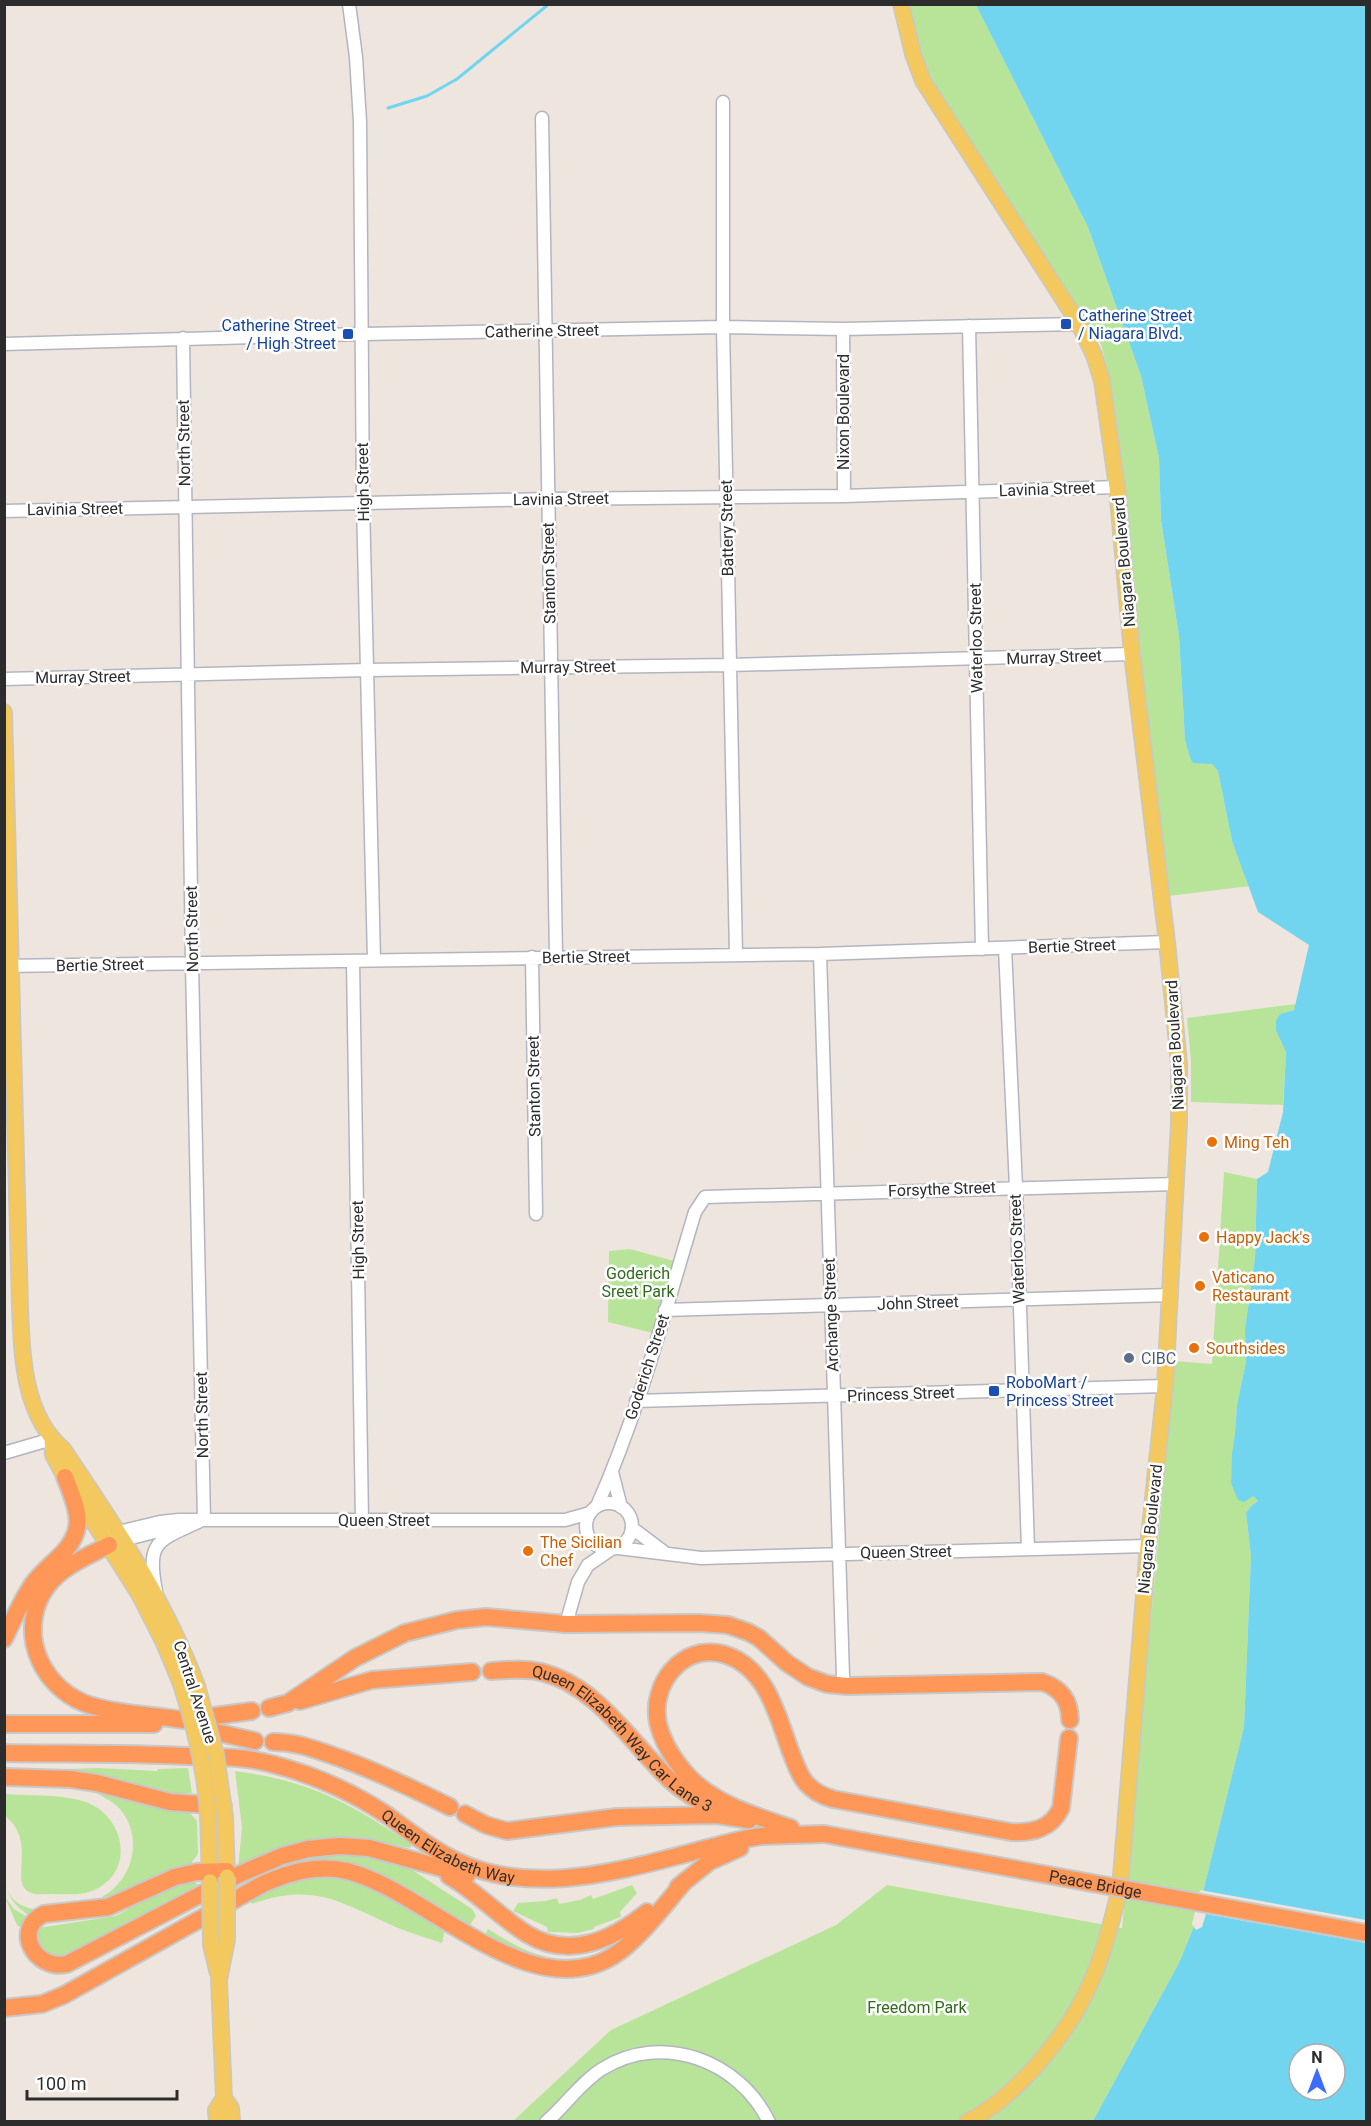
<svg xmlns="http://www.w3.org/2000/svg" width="1371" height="2126" font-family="Roboto,sans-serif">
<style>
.green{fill:#b8e49a}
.water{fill:#71d5f0;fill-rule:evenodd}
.pier{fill:#eee6de}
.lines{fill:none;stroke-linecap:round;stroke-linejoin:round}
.stream{stroke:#71d5f0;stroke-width:3}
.minor-casing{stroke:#b2b5bf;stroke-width:15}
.major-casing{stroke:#c8c8c8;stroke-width:18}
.highway-casing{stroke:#c8c8c8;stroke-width:20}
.minor{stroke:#fff;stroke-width:12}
.major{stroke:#f2c85f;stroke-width:15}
.highway{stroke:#ff9758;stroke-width:16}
.major-bridge-casing{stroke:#c8c8c8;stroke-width:18;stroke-linecap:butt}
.highway-bridge-casing{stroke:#c8c8c8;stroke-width:20;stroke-linecap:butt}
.major-bridge{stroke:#f2c85f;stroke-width:15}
.highway-bridge{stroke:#ff9758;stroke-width:16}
.transit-dot{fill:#1a4fb4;stroke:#fff;stroke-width:2}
.food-dot{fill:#e8710a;stroke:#fff;stroke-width:2}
.service-dot{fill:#5c6f8a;stroke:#fff;stroke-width:2}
.labels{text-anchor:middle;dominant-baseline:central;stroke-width:5;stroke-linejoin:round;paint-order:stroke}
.transit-label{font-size:16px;fill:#164399;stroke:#fff;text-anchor:start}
.street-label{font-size:16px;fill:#2c2c2c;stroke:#fff}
.food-label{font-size:16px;fill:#c56008;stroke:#fff;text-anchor:start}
.park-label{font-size:16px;fill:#2f6b1a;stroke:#fff}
.service-label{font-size:16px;fill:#4e5e75;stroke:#fff;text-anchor:start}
</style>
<rect width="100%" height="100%" fill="#eee6de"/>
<path class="green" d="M908,5H976L1088,227L1141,376L1159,458L1161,520L1179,636L1185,740L1190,758L1212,764L1218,771L1232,841L1250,886L1169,896L1135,643L1123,475L1112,389L1101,344L930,83L920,56Z
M1296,1004L1294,1010L1280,1014L1276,1031L1286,1052L1283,1105L1191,1102V1060L1187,1018Z
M1224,1172L1257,1179L1255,1258L1245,1329L1246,1362L1237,1405L1231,1483L1253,1496L1258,1501L1251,1506L1246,1513L1251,1556L1244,1727L1195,1924L1179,1963L1093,2121L512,2122L611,2030L836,1925L887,1885L1122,1928L1175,1361L1212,1364Z
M630,1249L674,1261L653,1333L608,1322L609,1251Z
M98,1768L157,1771L158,1769L188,1768L192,1793H169L66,1773L67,1769Z
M235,1771C311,1781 350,1803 412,1845L410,1848L391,1844L384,1846L362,1841L238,1869L242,1828Z
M93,1790L191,1811L190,1813L197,1821L198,1854L192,1862V1864L103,1901L102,1897C133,1880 144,1838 120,1809C112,1800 101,1797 93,1790Z
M5,1794C29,1796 63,1794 86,1802C126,1817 135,1872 94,1890C81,1896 66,1894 53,1894C45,1894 33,1896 26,1890C12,1877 36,1840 5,1816Z
M5,1839L6,1886C11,1900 19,1906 33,1909L34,1913L29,1915C0,1899 3,1868 5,1839Z
M336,1853L373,1855L403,1864L472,1909L476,1916L469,1926L390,1883L283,1869L281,1865L301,1858Z
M335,1876C375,1884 410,1909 445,1930L442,1943C428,1938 413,1934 398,1928C343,1904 315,1881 252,1904L250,1900L271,1889L306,1877Z
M191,1881L199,1885V1888L64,1958L41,1953L35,1933L38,1928L116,1916L154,1895Z
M632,1885L637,1893L620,1912L621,1917L594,1927V1929L578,1933L548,1932L547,1927L513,1911L518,1903L545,1901L557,1898L559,1904L580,1900L591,1895L593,1899Z
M5,1897L14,1909L27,1917L23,1926L20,1927L17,1925Z
M488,1929C514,1945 531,1955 562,1960C544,1967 501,1944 484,1936Z"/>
<path class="water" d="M976,5H1366V2121H1093L1179,1963L1195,1924L1244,1727L1251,1556L1246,1513L1251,1506L1258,1501L1253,1496L1244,1502L1238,1500L1231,1483L1232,1454L1235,1433L1237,1405L1246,1362L1245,1329L1255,1258L1257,1179L1268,1172L1283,1112L1286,1052L1276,1031V1021L1280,1014L1294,1010L1309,945L1258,912L1232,841L1218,771L1212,764L1193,763L1190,758L1185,740L1179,636L1161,520L1159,458L1141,376L1088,227ZM1299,2054H1335V2090H1299Z"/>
<path class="pier" d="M1200,1890L1366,1920V1943L1206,1914L1202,1927L1196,1930L1192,1924Z"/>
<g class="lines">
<path class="stream" d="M388,108L427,96L457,79L549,4"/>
<defs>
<path id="minor" d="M349,4L356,57L360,122L363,503L374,960
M723,102V327L736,955
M542,118L556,957
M969,326L982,949
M843,329L844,496
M183,338L192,964L204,1520
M4,344L363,334L723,327L843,329L1079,324
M4,511L548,499L844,496L1117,487
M4,679L368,670L730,665L1132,654
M1005,948L1016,1187L1028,1549
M820,954L843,1676
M532,957L536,1214
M353,961L362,1520
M4,966L820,954L1167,942
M665,1310L1171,1295
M636,1401L1165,1386
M4,1453L52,1439
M612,1472L621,1507
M586 1526a23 23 0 1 1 46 0a23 23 0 1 1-46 0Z
M597,1506C639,1412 665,1311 695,1212L705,1197L1176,1184
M632,1528L664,1552
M110,1534L160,1522L179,1520H565L590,1513
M116,1542L177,1526
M618,1548L701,1558L1148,1546
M156,1591C146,1540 158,1541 200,1521
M566,1624L578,1582L588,1565L610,1550
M546,2122C566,2105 580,2083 602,2069C662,2031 740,2061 769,2122"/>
<path id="major" d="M901,4L913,54L923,81L1079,324L1094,355L1102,381L1117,487L1132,654L1167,942L1179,1064V1123L1165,1386L1148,1546L1120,1888C1112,1920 1104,1953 1090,1984C1068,2034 1017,2097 967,2122
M4,712L20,1306C22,1355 23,1415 63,1449C114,1525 165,1599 197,1686
M52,1439L53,1455L65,1477L139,1594L164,1643L181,1684
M208,1814L210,1882
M225,1817L227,1877
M219,1980L224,2098L231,2108L232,2122
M217,2122L216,2110L224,2098"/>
<g id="highway">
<path d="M109,1545C88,1556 63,1566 48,1585C16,1627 38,1684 84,1703C113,1714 152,1715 184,1720"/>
<path d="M4,1639C14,1619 22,1598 35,1581C43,1571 53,1563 62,1554C88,1527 76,1507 65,1477"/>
<path id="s1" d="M491,1671C507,1670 524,1668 541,1672C598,1686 630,1742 670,1780C684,1793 702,1803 720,1811"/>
<path d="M300,1701L372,1680L472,1672"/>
<path d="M269,1708L288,1703L355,1658L405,1633L457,1620L486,1617L566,1624L699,1623L728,1625L748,1632L759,1638L787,1663L808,1677L827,1684L847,1686L1042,1682C1060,1688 1070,1700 1070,1720"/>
<path d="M191,1719L252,1711"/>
<path d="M4,1724H154"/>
<path d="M198,1728L255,1741"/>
<path d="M273,1742C299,1742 316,1750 340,1758C378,1772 414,1789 450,1807"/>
<path id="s2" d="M4,1753C65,1754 126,1753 186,1756C215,1757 244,1756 272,1764C311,1774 350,1791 384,1813C403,1826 420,1841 440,1852C533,1909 647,1861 744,1839L762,1836L824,1834"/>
<path d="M4,1777L70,1779L97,1783L170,1802L223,1806"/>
<path d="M465,1814L486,1825L507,1831L617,1817L717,1815L749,1820"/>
<path d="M791,1828C756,1816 717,1805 690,1778C676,1763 663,1744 658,1723C650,1685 682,1643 723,1654C766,1666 777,1714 790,1750C795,1762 798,1774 806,1783C813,1791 822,1796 833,1799L1011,1832C1033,1833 1051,1829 1061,1808L1069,1738"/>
<path d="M227,1871L197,1872L175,1877L108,1907L44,1914C12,1929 35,1971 67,1964L240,1874L282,1856L308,1849L340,1846L369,1848L467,1875"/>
<path d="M449,1876C477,1892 500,1917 527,1934C570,1960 612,1940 647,1912"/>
<path d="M678,1887L709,1862L740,1848"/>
<path d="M4,2008L42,2004L64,1995L263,1884C290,1872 318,1864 347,1871C425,1890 529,2008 613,1956C638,1941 665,1904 685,1881"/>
</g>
</defs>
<use href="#minor" class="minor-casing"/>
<use href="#major" class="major-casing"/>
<use href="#highway" class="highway-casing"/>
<use href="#minor" class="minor"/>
<use href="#major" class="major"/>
<use href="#highway" class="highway"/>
<defs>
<path id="major-bridge" d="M181,1684C195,1727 205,1769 208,1814
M197,1686L216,1755L225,1817
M210,1882L211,1945L218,1974
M219,1980L227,1940V1877"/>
<g id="highway-bridge">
<path id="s3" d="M824,1834L1366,1933"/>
</g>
</defs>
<use href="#major-bridge" class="major-bridge-casing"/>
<use href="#highway-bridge" class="highway-bridge-casing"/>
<use href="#major-bridge" class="major-bridge"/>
<use href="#highway-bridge" class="highway-bridge"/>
</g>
<g class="transit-dot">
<rect x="1060" y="318" width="12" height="12" rx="3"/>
<rect x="342" y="328" width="12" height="12" rx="3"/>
<rect x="988" y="1385" width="12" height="12" rx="3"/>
</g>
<g class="food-dot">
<circle cx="1212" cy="1142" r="6"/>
<circle cx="1204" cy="1237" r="6"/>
<circle cx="1200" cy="1286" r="6"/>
<circle cx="1194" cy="1348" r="6"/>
<circle cx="528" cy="1551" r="6"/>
</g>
<circle class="service-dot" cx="1129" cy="1358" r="6"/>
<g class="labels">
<g class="transit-label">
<text x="1078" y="315">Catherine Street<tspan x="1078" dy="18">/ Niagara Blvd.</tspan></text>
<text x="336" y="325" text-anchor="end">Catherine Street<tspan x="336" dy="18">/ High Street</tspan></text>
<text x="1006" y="1382">RoboMart /<tspan x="1006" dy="18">Princess Street</tspan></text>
</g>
<g class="street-label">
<text transform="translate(542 331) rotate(-1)">Catherine Street</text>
<text transform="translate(843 412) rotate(-90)">Nixon Boulevard</text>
<text transform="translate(184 443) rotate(-91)">North Street</text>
<text transform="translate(363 482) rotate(-91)">High Street</text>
<text transform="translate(1047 489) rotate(-2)">Lavinia Street</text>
<text transform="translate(561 499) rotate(-1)">Lavinia Street</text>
<text transform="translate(75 509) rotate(-1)">Lavinia Street</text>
<text transform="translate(727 528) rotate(-91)">Battery Street</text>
<text transform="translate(1124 562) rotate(-95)">Niagara Boulevard</text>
<text transform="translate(549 573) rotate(-91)">Stanton Street</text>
<text transform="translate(976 638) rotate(-91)">Waterloo Street</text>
<text transform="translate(1054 657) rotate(-2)">Murray Street</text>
<text transform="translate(568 667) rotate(-1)">Murray Street</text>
<text transform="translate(83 677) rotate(-1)">Murray Street</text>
<text transform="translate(192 929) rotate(-91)">North Street</text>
<text transform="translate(1072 946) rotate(-2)">Bertie Street</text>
<text transform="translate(586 957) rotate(-1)">Bertie Street</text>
<text transform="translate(100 965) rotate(-1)">Bertie Street</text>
<text transform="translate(1175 1045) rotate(-93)">Niagara Boulevard</text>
<text transform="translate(534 1086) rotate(-91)">Stanton Street</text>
<text transform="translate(942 1189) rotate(-2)">Forsythe Street</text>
<text transform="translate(358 1240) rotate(-91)">High Street</text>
<text transform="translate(1017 1249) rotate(-92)">Waterloo Street</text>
<text transform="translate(918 1303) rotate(-2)">John Street</text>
<text transform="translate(831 1315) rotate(-92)">Archange Street</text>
<text transform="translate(647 1367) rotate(-72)">Goderich Street</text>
<text transform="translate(901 1394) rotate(-2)">Princess Street</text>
<text transform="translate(202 1415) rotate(-91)">North Street</text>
<text x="384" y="1520">Queen Street</text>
<text transform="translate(1150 1529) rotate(-84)">Niagara Boulevard</text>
<text transform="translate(906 1552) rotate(-1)">Queen Street</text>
<text transform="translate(195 1692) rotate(72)">Central Avenue</text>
<text stroke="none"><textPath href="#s1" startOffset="156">Queen Elizabeth Way Car Lane 3</textPath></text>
<text stroke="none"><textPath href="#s2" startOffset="465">Queen Elizabeth Way</textPath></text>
<text stroke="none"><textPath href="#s3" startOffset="276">Peace Bridge</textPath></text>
</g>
<g class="food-label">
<text x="1224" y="1142">Ming Teh</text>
<text x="1216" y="1237">Happy Jack's</text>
<text x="1212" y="1277">Vaticano<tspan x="1212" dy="18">Restaurant</tspan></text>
<text x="1206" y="1348">Southsides</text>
<text x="540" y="1542">The Sicilian<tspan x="540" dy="18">Chef</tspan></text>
</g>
<g class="park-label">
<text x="638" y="1273">Goderich<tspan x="638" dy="18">Sreet Park</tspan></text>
<text x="917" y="2007">Freedom Park</text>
</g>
<g class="service-label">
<text x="1141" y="1358">CIBC</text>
</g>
</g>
<rect width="1371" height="2126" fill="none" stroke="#2c2c2c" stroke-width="12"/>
<g transform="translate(1317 2072)"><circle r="28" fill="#ffffff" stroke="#ababab" stroke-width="1.5"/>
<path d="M0-4.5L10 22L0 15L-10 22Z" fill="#3d6bfb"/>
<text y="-9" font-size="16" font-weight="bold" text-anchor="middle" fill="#2c2c2c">N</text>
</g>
<path d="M27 2090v9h150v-9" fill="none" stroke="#2c2c2c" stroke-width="3"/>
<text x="36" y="2090" font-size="18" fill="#2c2c2c" stroke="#ffffff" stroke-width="4.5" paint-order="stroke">100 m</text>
</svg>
